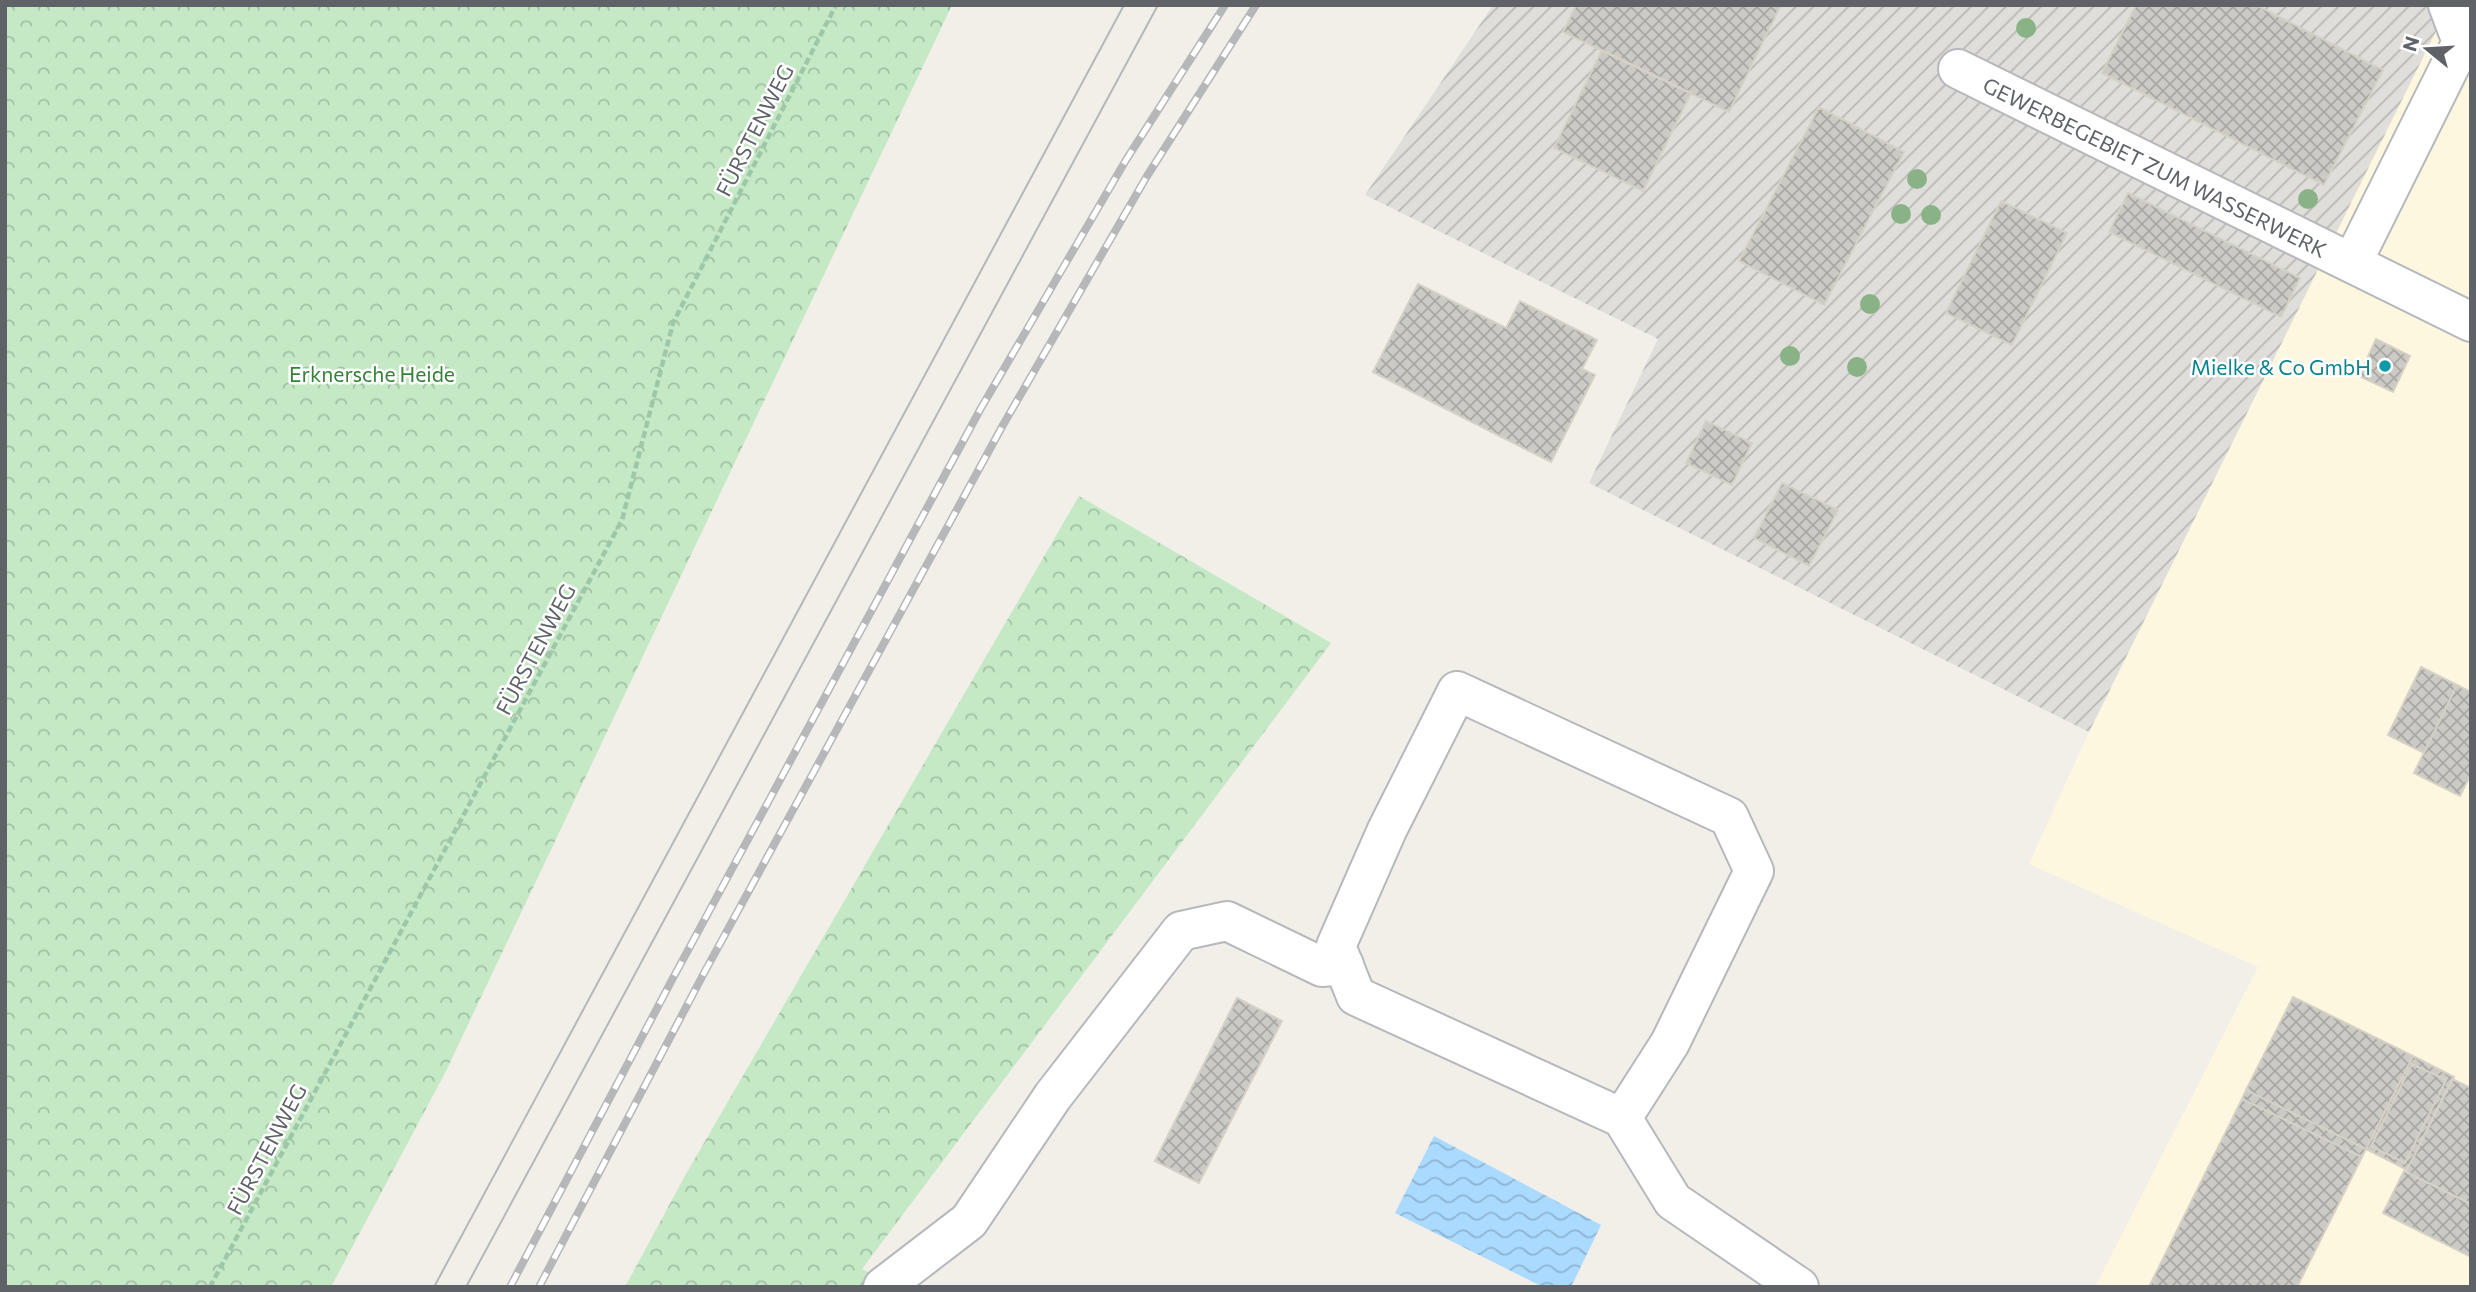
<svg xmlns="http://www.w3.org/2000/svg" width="2476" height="1292" font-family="Commissioner,sans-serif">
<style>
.commercial{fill:#fef7e0}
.industrial{fill:url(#industrial-furrows)}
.forest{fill:url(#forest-crowns)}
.water{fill:url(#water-waves)}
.building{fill:url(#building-cross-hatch);stroke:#d6d1c6;stroke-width:2}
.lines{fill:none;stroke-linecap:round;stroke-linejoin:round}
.minor-casing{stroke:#b5b8bc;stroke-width:42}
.path{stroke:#9cc7a9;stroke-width:4.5;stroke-dasharray:7 3.5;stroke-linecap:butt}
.minor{stroke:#fff;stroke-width:38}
.tram{stroke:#b6b7b8;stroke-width:2}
.rail-casing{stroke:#b6b7b8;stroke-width:8}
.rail{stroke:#fff;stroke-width:5;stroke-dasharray:16;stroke-linecap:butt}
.tree{fill:#89b387}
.culture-dot{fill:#0f9aa8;stroke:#fff;stroke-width:2.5}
.labels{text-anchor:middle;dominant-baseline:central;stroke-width:5;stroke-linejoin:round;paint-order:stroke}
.street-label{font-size:21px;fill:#5f6368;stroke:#fff}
.culture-label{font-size:21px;fill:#0d838f;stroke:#fff;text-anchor:end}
.park-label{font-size:21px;fill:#348238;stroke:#fff}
</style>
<defs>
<pattern id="industrial-furrows" width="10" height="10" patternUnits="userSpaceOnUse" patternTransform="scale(1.75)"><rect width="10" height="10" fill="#e0deda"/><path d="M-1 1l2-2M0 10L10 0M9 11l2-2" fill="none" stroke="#b9b8b5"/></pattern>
<pattern id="forest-crowns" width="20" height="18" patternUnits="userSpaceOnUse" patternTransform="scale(1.75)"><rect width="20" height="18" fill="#c5e8c5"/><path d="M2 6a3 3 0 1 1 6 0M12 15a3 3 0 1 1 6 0" fill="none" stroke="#a3c0a4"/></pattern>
<pattern id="water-waves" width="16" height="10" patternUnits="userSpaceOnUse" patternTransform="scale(1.75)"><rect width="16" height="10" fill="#aadaff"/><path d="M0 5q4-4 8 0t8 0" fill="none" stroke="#8eb4d2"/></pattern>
<pattern id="building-cross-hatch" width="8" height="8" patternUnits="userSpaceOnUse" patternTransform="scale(1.75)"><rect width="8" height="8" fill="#cccac5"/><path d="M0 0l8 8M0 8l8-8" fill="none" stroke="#a9a8a4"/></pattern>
</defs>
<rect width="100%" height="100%" fill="#f1efe8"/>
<path class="commercial" d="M2449,5H2471V1287H2095L2258,967L2029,864L2089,732Z"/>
<path class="industrial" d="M1493,5H2449L2089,732L1589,483L1658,339L1365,195Z"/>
<path class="forest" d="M5,5H952L445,1073L331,1287H5Z
M1079,496L1331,643L862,1269L896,1287H625L686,1174Z"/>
<path class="water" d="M1434,1136L1601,1225L1571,1287H1543L1395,1213Z"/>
<path class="building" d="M1576,5H1781L1729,112L1563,32Z
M2136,5H2256L2383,70L2324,185L2102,73Z
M1602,50L1691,93L1643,191L1554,148Z
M1819,107L1904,152L1824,305L1739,261Z
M2128,193L2300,278L2281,317L2109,232Z
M2001,201L2067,233L2012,345L1946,313Z
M1418,284L1506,328L1520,301L1597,340L1582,369L1595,375L1551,462L1373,372Z
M2376,339L2410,356L2393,392L2359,376Z
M1706,421L1752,443L1732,485L1686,463Z
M1782,483L1838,510L1809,566L1754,538Z
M2421,667L2457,685L2424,753L2388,735Z
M2457,685L2471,692V774L2460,796L2414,773Z
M2293,997L2413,1056L2366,1149L2246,1090Z
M1237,998L1282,1021L1199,1183L1155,1161Z
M2413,1056L2454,1077L2407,1170L2366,1149Z
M2412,1064L2446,1080L2405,1163L2371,1146Z
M2452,1079L2471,1088V1204L2406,1172Z
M2246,1090L2366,1149L2362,1157L2242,1099Z
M2242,1099L2362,1157L2297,1287H2149Z
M2404,1171L2471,1204V1257L2383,1213Z"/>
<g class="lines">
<defs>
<g id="minor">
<path id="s1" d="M1958,69L2471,322"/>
<path d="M2352,263L2462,42L2448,5"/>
<path d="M1622,1118L1670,1043L1754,871L1729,817L1457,691L1387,830L1336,946L1356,996L1622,1118L1673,1201L1799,1287"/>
<path d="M883,1287L969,1221L1053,1096L1181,931L1227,921L1322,967L1344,965"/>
</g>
</defs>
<use href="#minor" class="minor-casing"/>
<path class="path" d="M210,1287L622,520L673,323L836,5"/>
<use href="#minor" class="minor"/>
<path class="tram" d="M434,1287L1124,5
M466,1287L1158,5"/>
<defs>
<path id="rail" d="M510,1287L673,978L981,408L1126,160L1225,5
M539,1287L704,973L1003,425L1147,176L1256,5"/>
</defs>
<use href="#rail" class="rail-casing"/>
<use href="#rail" class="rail"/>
</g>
<g class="tree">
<circle cx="2026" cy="28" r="10"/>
<circle cx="1917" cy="179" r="10"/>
<circle cx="2308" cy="199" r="10"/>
<circle cx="1901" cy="214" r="10"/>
<circle cx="1931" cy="215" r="10"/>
<circle cx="1870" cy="304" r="10"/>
<circle cx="1790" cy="356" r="10"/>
<circle cx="1857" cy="367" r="10"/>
</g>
<circle class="culture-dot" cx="2385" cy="366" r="7"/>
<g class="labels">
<g class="street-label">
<text transform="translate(754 130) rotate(-63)">FÜRSTENWEG</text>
<text stroke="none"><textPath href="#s1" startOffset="220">GEWERBEGEBIET ZUM WASSERWERK</textPath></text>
<text transform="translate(535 649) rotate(-62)">FÜRSTENWEG</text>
<text transform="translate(266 1149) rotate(-62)">FÜRSTENWEG</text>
</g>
<g class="culture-label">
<text x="2371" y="366">Mielke &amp; Co GmbH</text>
</g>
<g class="park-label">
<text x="372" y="373">Erknersche Heide</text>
</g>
</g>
<rect width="2476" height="1292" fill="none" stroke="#5f6368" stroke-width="14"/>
<g transform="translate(2427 49) rotate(288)" stroke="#ffffff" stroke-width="5" paint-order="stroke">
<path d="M0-5L12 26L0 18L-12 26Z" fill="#5f6368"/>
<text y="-10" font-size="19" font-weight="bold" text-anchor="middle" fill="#5f6368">N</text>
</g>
</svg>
